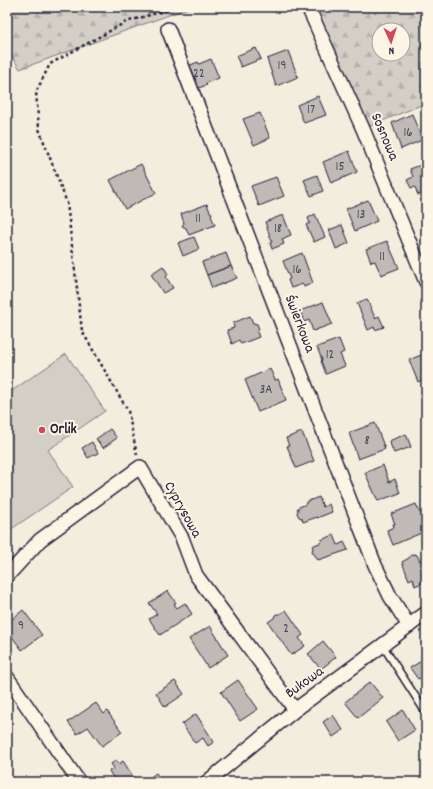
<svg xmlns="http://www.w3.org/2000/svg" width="433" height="789" font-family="Dekko,sans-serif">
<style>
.grass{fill:#d4cfc6;stroke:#7b7880}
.forest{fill:url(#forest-firs);stroke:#7b7880;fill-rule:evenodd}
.building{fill:#bfbab6;stroke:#22223b}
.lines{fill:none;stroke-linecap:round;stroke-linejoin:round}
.lane-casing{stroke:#22223b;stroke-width:9}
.street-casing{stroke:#22223b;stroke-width:16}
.path{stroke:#22223b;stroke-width:2.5;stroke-dasharray:3 3;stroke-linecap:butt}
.lane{stroke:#fcf5e5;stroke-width:6}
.street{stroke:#fcf5e5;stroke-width:13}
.poi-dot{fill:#d1495b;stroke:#fcf5e5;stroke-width:1.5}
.labels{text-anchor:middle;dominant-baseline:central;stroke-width:4;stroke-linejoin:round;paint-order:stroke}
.number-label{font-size:13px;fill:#49485a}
.street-label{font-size:15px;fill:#22223b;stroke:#fcf5e5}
.poi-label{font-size:15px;font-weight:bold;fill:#22223b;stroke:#fcf5e5;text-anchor:start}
</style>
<defs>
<pattern id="forest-firs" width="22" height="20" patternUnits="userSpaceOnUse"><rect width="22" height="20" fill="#d4cfc6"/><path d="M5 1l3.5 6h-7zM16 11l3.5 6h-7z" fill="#b6b1ab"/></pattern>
</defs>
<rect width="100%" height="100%" fill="#f3edde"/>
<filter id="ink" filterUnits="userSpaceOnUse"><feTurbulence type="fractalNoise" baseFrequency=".025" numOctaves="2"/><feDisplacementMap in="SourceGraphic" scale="8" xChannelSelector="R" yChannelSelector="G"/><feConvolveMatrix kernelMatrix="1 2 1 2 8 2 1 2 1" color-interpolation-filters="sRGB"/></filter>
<g filter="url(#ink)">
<path class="grass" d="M66,354L105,411L48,450L73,487L13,528L7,520V394Z"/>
<path class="forest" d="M7,7H191L20,69L7,48Z
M308,7H426V103L363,129ZM379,30H403V54H379Z"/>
<path class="building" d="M256,48L261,59L241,67L236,56Z
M288,51L298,77L276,86L267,59Z
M211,59L219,78L206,83L207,85L187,92L178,70L198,62L199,64Z
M318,96L326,115L304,123L297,105Z
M260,113L270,138L254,145L243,119Z
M412,114L422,140L401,149L392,123Z
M349,151L357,172L331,183L323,162Z
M426,163V192L418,195L415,187L411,188L407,180L413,177L410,169Z
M141,164L156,193L125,209L110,180Z
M317,175L323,191L311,196L304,180Z
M276,177L284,196L259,206L251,186Z
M368,200L377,221L355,231L346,209Z
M207,204L210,212L212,213L211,216L215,225L189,235L186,228L182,226L184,223L181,214Z
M315,214L325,237L314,242L306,225L310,223L308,218Z
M283,215L291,235L282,239L284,244L272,249L270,243L272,242L265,222Z
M342,225L349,243L336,249L329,230Z
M194,237L199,249L183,256L178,243Z
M387,241L399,268L381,275L375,261L371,262L366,249Z
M226,253L231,266L207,275L202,262Z
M302,253L313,283L304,287L303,284L291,288L288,280L290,279L283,261Z
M163,266L168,274L166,277L173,288L163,293L151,274Z
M231,266L237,278L212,288L207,275Z
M367,299L375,318L379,316L384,327L375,330L374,327L368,330L357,303Z
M323,302L332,324L313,331L309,320L304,322L300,311Z
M250,316L253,323L257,324L259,329L257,332L259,337L241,344L239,340L232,344L227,330L234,328L233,323Z
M339,339L344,352L340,354L345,366L326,374L321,361L322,360L317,347Z
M426,353V378L418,382L409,360Z
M270,369L275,380L278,379L286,400L258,412L245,380Z
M375,423L385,449L358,459L349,433Z
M110,429L117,438L103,448L96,439Z
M302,432L314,461L296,468L287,446H289L286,438Z
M406,434L411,447L394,453L389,441Z
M92,442L98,453L88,458L82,448Z
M383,465L389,482L395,479L400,493L378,501L365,473Z
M319,497L323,507L329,504L332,512L317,518V517L303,522L302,518L299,517L297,513L298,510L297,508L306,504V502Z
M416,504L420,513L426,510V531L393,545L387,530L394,527L393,524H395L391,514Z
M334,535L338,545L344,542L348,550L318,560L312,551L313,548L312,546L322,542L321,540Z
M414,554L417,555L420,561L425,559L426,560V581L415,586L413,578L409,580L402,562L409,558L411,555Z
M168,591L176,603L174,604L177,608L185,603L192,614L160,635L149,619L157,614L149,603Z
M23,610L42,635L22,650L7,630V623Z
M286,610L303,635L299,638L305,646L291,655L268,622L274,618L275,615L277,614H280Z
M210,626L228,655L208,668L189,639Z
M323,641L336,657L321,669L308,654Z
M426,658V675L418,679L410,668Z
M238,680L258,709L240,721L221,692Z
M175,681L184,694L165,707L156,693Z
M370,682L383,698L358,718L345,702Z
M96,703L104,714L107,711L122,732L102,746L88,727L77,734L68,722Z
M403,710L415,730L398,741L386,722Z
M196,714L214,742L208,746L203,738L195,743L182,724Z
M333,715L343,730L333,737L323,722Z
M116,760L119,764L123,761L136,781L135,782H116L109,771L114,768L111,764Z
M156,773L163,782H144Z"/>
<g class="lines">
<defs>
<path id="lane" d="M383,646L426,713"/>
<path id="street" d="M308,7L363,129L426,282
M168,29L375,565L390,596L409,626
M7,576L40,540L140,467L182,538L196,575L295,710
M7,677L79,782
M207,782L295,710L426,613"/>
</defs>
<use href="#lane" class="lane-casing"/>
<use href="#street" class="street-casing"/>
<path class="path" d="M137,455L128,411L82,331L67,203L39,129L36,92L50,64L126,22L177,7"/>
<use href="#lane" class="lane"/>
<use href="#street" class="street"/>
</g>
</g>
<circle class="poi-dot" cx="42" cy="430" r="4"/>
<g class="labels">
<g class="number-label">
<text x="282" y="66">19</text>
<text x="199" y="74">22</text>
<text x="311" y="110">17</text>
<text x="408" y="133">16</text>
<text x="340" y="167">15</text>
<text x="361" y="215">13</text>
<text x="198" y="219">11</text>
<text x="278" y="229">18</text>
<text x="382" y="257">11</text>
<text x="297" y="270">16</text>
<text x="330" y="355">12</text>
<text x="266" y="390">3A</text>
<text x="367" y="441">8</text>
<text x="21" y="626">9</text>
<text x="286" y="629">2</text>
</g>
<g class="street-label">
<text transform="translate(384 137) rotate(67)">Sosnowa</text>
<text transform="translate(299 324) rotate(69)">Świerkowa</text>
<text transform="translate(182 510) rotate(61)">Cyprysowa</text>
<text transform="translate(305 683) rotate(-36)">Bukowa</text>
</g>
<g class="poi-label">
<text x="50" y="430">Orlik</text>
</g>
</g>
<rect width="433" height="789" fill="none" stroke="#fcf5e5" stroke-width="24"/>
<rect x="12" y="12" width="409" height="765" fill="none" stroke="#22223b" stroke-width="1.5" filter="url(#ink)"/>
<g transform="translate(391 42) rotate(177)"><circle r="19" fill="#fcf5e5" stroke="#a5a1a1"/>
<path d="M0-3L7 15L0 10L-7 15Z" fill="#d1495b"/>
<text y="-6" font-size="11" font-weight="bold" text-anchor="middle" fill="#22223b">N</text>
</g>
</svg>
